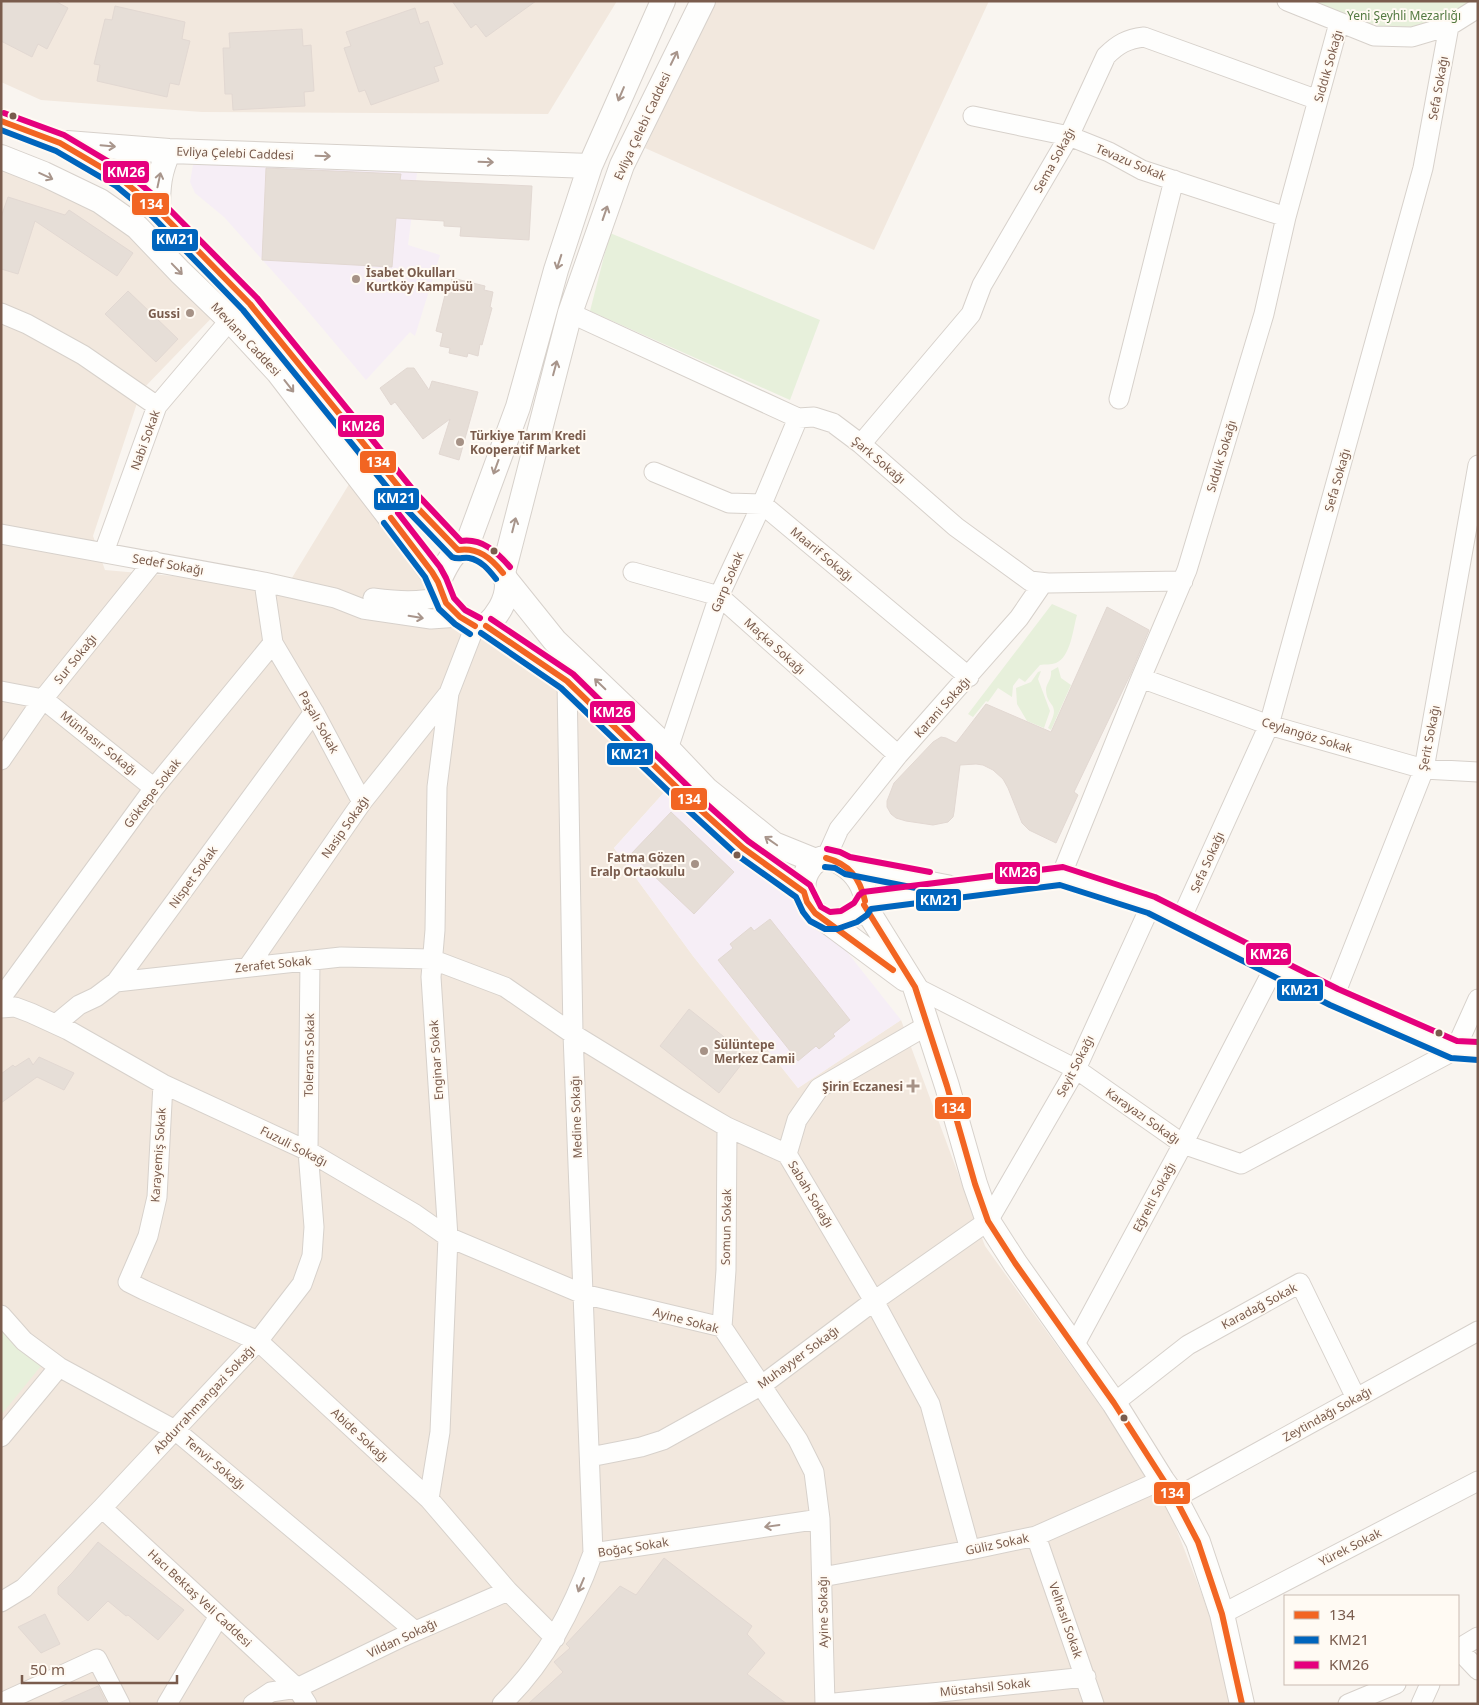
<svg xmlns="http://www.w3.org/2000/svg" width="1479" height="1705" font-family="'Noto Sans',sans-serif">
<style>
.residential{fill:#f2e8de}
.education{fill:#f6eef6}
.green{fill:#e7f0db}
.building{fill:#e6ded7;stroke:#e2d8d2}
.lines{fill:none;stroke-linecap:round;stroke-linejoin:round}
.minor-casing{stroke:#d7d1cb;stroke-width:21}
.tertiary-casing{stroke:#d7d1cb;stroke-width:26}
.minor{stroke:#fefefd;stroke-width:19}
.tertiary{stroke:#fefefd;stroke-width:24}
.bus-1-casing{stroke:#fffaf3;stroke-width:10}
.bus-2-casing{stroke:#fffaf3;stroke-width:10}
.bus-3-casing{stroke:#fffaf3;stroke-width:10}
.bus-1{stroke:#f26522;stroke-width:6}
.bus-2{stroke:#0065bd;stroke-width:6}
.bus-3{stroke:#e5007d;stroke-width:6}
.oneway{stroke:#a8958b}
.bus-dot{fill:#7a5c4d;stroke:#fffaf3;stroke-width:2}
.poi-dot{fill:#a69286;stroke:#fffaf3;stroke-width:2}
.labels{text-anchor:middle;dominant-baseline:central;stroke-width:4;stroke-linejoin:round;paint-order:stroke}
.park-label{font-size:12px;fill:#537a41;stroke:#fffaf3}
.street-label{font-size:12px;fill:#7a5c4d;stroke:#fffaf3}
.poi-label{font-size:12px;font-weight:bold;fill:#7a5c4d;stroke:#fffaf3;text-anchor:start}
.line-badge{stroke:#fffaf3;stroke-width:2}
.badge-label{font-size:14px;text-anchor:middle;font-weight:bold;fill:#fff}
</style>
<rect width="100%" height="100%" fill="#f9f5f0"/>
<path class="residential" d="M1,1H617L548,114L202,112L41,100L1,82Z
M713,1H989L874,250L645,148Z
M1,159L139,234L226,303L141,391L93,536L105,570L287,586L351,481L454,616L635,738L668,788L614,848L693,956L798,1088L901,1020L985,1246L1161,1490L1212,1620L1236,1704H1Z"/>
<path class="education" d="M198,155L419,157L408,245L440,255L415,336L410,332L366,380L301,303L224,217L195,193L190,182L193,165Z
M668,788L806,900L901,1020L798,1088L693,956L614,848Z"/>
<path class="green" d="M1312,1H1474L1447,17L1404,30L1383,27L1356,19Z
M610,233L820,320L790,400L590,311Z
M1052,604L1077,615C1073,628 1071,657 1056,663C1051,665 1045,664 1040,665L1025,682L1019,678L1013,686L1012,697L998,688L988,702L986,701L973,717L968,714Z
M1058,667L1061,678L1071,685L1051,730L1048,728C1062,701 1047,709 1046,690C1046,683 1052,680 1051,671Z
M1041,671L1038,679L1050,711L1044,728L1027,721L1017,704L1016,688L1031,682L1038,672Z
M1,1328L41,1366L1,1415Z"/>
<path class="building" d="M1,1H55L68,8L47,49L38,44L32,57L1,41Z
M452,1H536L486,37L476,24L471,28Z
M115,6L185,22L182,39L190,41L179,85L170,83L167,97L97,81L100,65L94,64L105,19L112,20Z
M415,8L420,24L428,21L443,64L434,67L439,81L371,105L365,90L359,92L344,48L351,46L346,32Z
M302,29L303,46L311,45L314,91L304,92L305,106L233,110L232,94H225L223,48H230L229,33Z
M266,168L401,174L400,180L532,186L529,240L460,236L461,227L444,226V221L396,218L392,267L262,260Z
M8,197L65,215L69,210L133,253L117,276L35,221L18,274L1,269V217Z
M452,278L485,286L484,290L493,292L490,307L492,308L482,345L480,344L478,356L468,353L467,357L449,353L450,348L440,346L443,333L436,331L448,283L451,284Z
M128,291L178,339L156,362L105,314Z
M407,368H414L429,390L432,381L478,392L459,460L439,454L450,419L423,439L395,402L391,405L380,388Z
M1107,607L1149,630L1131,673L1074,792L1078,795L1056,843L1029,830L1022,823L1008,788L1003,779L993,770L983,765L976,764L960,765L954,812L953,817L948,822L933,825L906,821L896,818L891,814L887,807V801L894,783L933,742L941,737L946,738L956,743L986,704L1051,732Z
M671,812L734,872L694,914L631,854Z
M770,919L850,1020L833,1034L835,1036L819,1049L816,1046L798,1061L718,960L733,948L730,944L751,927L754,931Z
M689,1009L748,1056L719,1093L660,1046Z
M39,1057L74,1073L64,1090L37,1077L1,1103V1074L13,1065L15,1067L29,1058L33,1065Z
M98,1542L184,1610L158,1640L128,1615L126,1616L108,1601L88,1621L58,1594V1587L72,1573Z
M664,1558L752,1626L747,1634L765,1653L747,1674L787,1704H528L563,1672L554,1662L570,1648L566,1644L620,1586L636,1595Z
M45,1614L60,1644L41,1653L18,1627Z
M98,1686L107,1704H57Z"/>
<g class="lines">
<defs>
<path id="minor" d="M1287,1L1374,36L1412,37L1449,26L1473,11L1478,9
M973,116L1069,136L1109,152L1142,170L1286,217
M1,313L27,324L83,355L157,406
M570,313L798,418L814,417L833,423L861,444L956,527L1030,581L1048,583L1183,581
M1119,399L1174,180
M861,444L971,314L982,285L1069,136L1106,56C1118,44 1127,39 1144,37L1318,100
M654,472L729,503L762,504L969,677
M1,534L264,582L335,598L363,609L431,619L460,617
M104,552L157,406L230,320
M633,572L719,596L898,755
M373,598C397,601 419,603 442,596
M273,643L314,712L362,802
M1141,678L1269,725L1424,769L1478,772
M567,681L573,1034L593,1553
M1,691L43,699L154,788
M668,749L719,596L762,504L798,418
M1,760L43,699L154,561
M826,858L839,829L898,755L1019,618L1043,583
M847,865L949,885
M1061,876L1141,678L1187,570L1264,314L1286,217L1339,23
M865,901L1061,876L1151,905L1181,919L1274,968L1334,997L1455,1050L1478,1051
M1181,919L1269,725L1423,168L1449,26
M248,967L362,802L449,693
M116,982L341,957L431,959L505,987L573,1034L679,1099L727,1127L787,1154L874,1301L930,1404L970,1550
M915,987L1076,1069L1183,1144L1241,1164L1455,1050L1478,999
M1334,997L1424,769L1478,465
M1,998L154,788L273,643L264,582
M1,1008L15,1007L31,1013L68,1030L163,1084L308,1151L415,1214L448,1237L583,1294L722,1327L798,1440L814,1472L820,1519L825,1704
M56,1024L79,1005L96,997L116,982L314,712
M163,1084L157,1197L148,1236L128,1282L144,1290L258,1341L429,1499L508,1591L555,1638
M787,1154L797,1120L819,1088L928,1025
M1,1315L24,1341L59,1367L175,1430L415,1631
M722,1327L726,1270L727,1127
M1074,1346L1183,1144L1274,968
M1114,1403L1188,1345L1300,1283L1356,1398
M1,1437L59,1367
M590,1457L641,1447L663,1440L762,1385L874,1301L988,1221L1076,1069L1151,905
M1175,1498L1478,1331
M429,1499L440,1432L448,1237L431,977L435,930L437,787L449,693L475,626
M102,1508L297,1688L307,1704
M1036,1536L1094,1704
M822,1577L970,1550L1036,1536L1162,1480
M1,1602L24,1588L102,1508L258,1341L302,1284L312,1256L314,1227L308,1151L310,960
M1222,1614L1478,1481
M1458,1649L1478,1670
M1458,1649L1478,1637
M1,1703L97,1659L120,1704
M167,1704L219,1616
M253,1704L271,1692L297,1688L402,1637L508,1591
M502,1704C546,1661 572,1611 593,1553L820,1519
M825,1704L1086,1677
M1348,1704L1396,1684
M1421,1704L1430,1684"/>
<path id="tertiary" d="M1,121L60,143L121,179L158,210L250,304L407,497L458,550
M67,143L169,151L590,166
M1,157L44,174L100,201L137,227L180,272L230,320L278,372L415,550L438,582L442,596L450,608L468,622L475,626H486C497,616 507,601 507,585C506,568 476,541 459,550C449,556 443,573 438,582
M158,210C158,187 159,172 169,151
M466,548L518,407L556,270L590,166L663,1
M503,573L570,313L622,165L703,1
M506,580L555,641L668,749L706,789L774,844L816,861
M486,626L567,681L695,805L743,848L804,892
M864,905L915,987L947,1086L975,1184L988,1221L1015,1263L1114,1403L1162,1480L1175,1498L1198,1542L1222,1614L1242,1704
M827,921C839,920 859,917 864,904C873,883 830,840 810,867C795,887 808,911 827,921L905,979"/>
</defs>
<use href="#minor" class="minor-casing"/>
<use href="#tertiary" class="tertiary-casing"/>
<use href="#minor" class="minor"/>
<use href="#tertiary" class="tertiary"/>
<defs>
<path id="bus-1" d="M1,121L60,143L121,179L158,210L250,304L407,497L458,550C478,547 491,558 503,573
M391,518L432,572L438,582L446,603L460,617L475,626
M486,626L567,681L695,805L743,848L804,892L807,902L815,913L893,970
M826,858C849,864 860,878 865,901
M864,905L915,987L947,1086L975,1184L988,1221L1015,1263L1114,1403L1175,1498L1198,1542L1222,1614L1242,1704"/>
<path id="bus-2" d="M1,130L56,151L116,186L152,216L243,310L400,503L452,557C458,560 463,557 469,558C481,560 489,570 496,579
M384,523L425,577L439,609L455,624L470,634
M481,633L561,688L689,811L737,855L796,897L803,912L810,921L825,929H837L857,922L867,915L871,909L1060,885L1148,913L1330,1005L1451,1058L1478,1060
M825,867L835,868L845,874L926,890"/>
<path id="bus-3" d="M4,113L64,135L126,172L164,204L257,298L414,491L461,541C482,538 497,552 510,567
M398,513L440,567L446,578L454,598L465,610L480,618
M491,619L573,674L701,799L748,841L810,885L821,907L830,912L841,911L854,903L859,895L863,892L1063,867L1155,897L1338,989L1457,1041L1478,1042
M827,849L840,852L850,857L930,872"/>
</defs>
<use href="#bus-1" class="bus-1-casing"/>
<use href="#bus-2" class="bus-2-casing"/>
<use href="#bus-3" class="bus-3-casing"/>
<use href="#bus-1" class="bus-1"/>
<use href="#bus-2" class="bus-2"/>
<use href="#bus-3" class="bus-3"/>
</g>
<defs><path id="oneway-shaft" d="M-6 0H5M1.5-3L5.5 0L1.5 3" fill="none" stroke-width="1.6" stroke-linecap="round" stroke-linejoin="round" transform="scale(1.25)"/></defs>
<g class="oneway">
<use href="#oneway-shaft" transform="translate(674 58) rotate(-64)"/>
<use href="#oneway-shaft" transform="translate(621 94) rotate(113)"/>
<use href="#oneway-shaft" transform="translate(108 146) rotate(5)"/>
<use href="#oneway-shaft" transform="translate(323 156) rotate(2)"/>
<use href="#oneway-shaft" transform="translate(486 162) rotate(2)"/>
<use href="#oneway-shaft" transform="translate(46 176) rotate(25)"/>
<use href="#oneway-shaft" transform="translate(159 180) rotate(-78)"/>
<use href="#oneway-shaft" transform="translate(605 213) rotate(-71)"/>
<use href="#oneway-shaft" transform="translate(559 262) rotate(108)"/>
<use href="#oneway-shaft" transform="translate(177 269) rotate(46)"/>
<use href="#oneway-shaft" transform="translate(555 368) rotate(-75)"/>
<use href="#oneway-shaft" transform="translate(289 386) rotate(52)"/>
<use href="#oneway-shaft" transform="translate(496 467) rotate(110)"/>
<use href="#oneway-shaft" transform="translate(514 525) rotate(-76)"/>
<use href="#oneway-shaft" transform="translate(416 617) rotate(9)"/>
<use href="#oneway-shaft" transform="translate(600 684) rotate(-136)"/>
<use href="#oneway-shaft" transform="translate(771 841) rotate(-145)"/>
<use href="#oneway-shaft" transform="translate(772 1526) rotate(172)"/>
<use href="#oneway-shaft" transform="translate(581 1585) rotate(113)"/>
</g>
<g class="bus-dot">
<circle cx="13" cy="116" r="4.5"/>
<circle cx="494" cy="551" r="4.5"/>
<circle cx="737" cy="855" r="4.5"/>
<circle cx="1439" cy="1033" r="4.5"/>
<circle cx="1124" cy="1418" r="4.5"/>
</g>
<g class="poi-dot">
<circle cx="356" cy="279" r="5"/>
<circle cx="190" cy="313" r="5"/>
<circle cx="460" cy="442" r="5"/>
<circle cx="695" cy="864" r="5"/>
<circle cx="704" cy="1051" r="5"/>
<path d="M910.5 1078.5h5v5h5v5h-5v5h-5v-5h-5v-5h5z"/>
</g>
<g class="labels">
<g class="park-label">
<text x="1404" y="15">Yeni Şeyhli Mezarlığı</text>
</g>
<g class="street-label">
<text transform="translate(1328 66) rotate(-74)">Sıddık Sokağı</text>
<text transform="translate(1438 88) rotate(-80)">Sefa Sokağı</text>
<text transform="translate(642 126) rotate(-65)">Evliya Çelebi Caddesi</text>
<text transform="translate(235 153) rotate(2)">Evliya Çelebi Caddesi</text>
<text transform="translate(1054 160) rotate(-61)">Sema Sokağı</text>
<text transform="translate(1131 162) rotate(23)">Tevazu Sokak</text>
<text transform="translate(246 339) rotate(47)">Mevlana Caddesi</text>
<text transform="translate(145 440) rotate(-70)">Nabi Sokak</text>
<text transform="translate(1221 456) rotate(-73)">Sıddık Sokağı</text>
<text transform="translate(879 460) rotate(40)">Şark Sokağı</text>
<text transform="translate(1337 480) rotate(-74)">Sefa Sokağı</text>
<text transform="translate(822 554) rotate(40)">Maarif Sokağı</text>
<text transform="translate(168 564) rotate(10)">Sedef Sokağı</text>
<text transform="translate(727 582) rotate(-67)">Garp Sokak</text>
<text transform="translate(775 646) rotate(42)">Maçka Sokağı</text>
<text transform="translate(75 659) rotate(-51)">Sur Sokağı</text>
<text transform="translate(942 707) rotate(-48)">Karani Sokağı</text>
<text transform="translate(319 722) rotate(61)">Paşalı Sokak</text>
<text transform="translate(1307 735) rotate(17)">Ceylangöz Sokak</text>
<text transform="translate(1429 738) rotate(-79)">Şerit Sokağı</text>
<text transform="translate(99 743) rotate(39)">Münhasır Sokağı</text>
<text transform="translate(152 793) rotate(-52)">Göktepe Sokak</text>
<text transform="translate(345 827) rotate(-55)">Nasip Sokağı</text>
<text transform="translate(1207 862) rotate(-66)">Sefa Sokağı</text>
<text transform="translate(193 877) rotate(-54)">Nispet Sokak</text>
<text transform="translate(273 964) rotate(-6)">Zerafet Sokak</text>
<text transform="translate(309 1055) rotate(-89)">Tolerans Sokak</text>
<text transform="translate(436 1060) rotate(-94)">Enginar Sokak</text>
<text transform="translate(1075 1066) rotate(-63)">Seyit Sokağı</text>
<text transform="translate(1143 1116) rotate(35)">Karayazı Sokağı</text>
<text transform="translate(576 1117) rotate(-92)">Medine Sokağı</text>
<text transform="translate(294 1146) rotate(27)">Fuzuli Sokağı</text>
<text transform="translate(158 1155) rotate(-86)">Karayemiş Sokak</text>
<text transform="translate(811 1194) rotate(59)">Sabah Sokağı</text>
<text transform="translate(1154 1197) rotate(-62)">Eğrelti Sokağı</text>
<text transform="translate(726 1227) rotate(-89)">Somun Sokak</text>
<text transform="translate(1259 1306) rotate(-28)">Karadağ Sokak</text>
<text transform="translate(686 1320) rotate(15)">Ayine Sokak</text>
<text transform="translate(798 1357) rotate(-36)">Muhayyer Sokağı</text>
<text transform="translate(204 1399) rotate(-47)">Abdurrahmangazi Sokağı</text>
<text transform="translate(1327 1414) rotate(-29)">Zeytindağı Sokağı</text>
<text transform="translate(360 1435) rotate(43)">Abide Sokağı</text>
<text transform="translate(215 1463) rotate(40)">Tenvir Sokağı</text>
<text transform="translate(997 1544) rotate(-12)">Güliz Sokak</text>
<text transform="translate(633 1547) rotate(-9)">Boğaç Sokak</text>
<text transform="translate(1350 1547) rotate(-27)">Yürek Sokak</text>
<text transform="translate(200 1598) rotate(43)">Hacı Bektaş Veli Caddesi</text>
<text transform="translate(823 1612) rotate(-91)">Ayine Sokağı</text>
<text transform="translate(1066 1620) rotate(71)">Velhasıl Sokak</text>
<text transform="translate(402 1638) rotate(-25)">Vildan Sokağı</text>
<text transform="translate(985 1687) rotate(-6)">Müstahsil Sokak</text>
</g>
<g class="poi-label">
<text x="366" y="272">İsabet Okulları<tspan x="366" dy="14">Kurtköy Kampüsü</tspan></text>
<text x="180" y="313" text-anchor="end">Gussi</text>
<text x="470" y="435">Türkiye Tarım Kredi<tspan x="470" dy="14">Kooperatif Market</tspan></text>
<text x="685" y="857" text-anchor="end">Fatma Gözen<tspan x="685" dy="14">Eralp Ortaokulu</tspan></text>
<text x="714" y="1044">Sülüntepe<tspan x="714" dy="14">Merkez Camii</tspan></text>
<text x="903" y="1086" text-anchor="end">Şirin Eczanesi</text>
</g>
</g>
<g class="line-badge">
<rect x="102" y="160" width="48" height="24" rx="5" fill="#e5007d"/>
<rect x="131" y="192" width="39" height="24" rx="5" fill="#f26522"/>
<rect x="151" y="228" width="48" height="24" rx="5" fill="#0065bd"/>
<rect x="337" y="414" width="48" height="24" rx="5" fill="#e5007d"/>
<rect x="359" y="450" width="38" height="24" rx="5" fill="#f26522"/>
<rect x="373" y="487" width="47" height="24" rx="5" fill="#0065bd"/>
<rect x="589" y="700" width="47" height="24" rx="5" fill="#e5007d"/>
<rect x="606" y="742" width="48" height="24" rx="5" fill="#0065bd"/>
<rect x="670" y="787" width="38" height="24" rx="5" fill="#f26522"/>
<rect x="994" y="861" width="47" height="24" rx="5" fill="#e5007d"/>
<rect x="915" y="888" width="47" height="24" rx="5" fill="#0065bd"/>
<rect x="1245" y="942" width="47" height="24" rx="5" fill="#e5007d"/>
<rect x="1276" y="978" width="48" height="24" rx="5" fill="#0065bd"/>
<rect x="934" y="1096" width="38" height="24" rx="5" fill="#f26522"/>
<rect x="1153" y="1481" width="38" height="24" rx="5" fill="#f26522"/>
</g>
<g class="badge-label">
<text x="126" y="177">KM26</text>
<text x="151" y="209">134</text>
<text x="175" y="244">KM21</text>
<text x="361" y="431">KM26</text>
<text x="378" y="467">134</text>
<text x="396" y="503">KM21</text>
<text x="612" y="717">KM26</text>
<text x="630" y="759">KM21</text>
<text x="689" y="804">134</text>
<text x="1018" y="877">KM26</text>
<text x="939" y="905">KM21</text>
<text x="1269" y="959">KM26</text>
<text x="1300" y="995">KM21</text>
<text x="953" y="1113">134</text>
<text x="1172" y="1498">134</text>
</g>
<rect width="1479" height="1705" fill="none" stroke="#7a5c4d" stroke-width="5"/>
<rect x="1284" y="1595" width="175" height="90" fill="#fffaf3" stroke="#cabbb1"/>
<rect x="1294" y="1611" width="25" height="8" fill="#f26522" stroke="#cabbb1"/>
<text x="1329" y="1620" font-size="15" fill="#7a5c4d">134</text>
<rect x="1294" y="1636" width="25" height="8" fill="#0065bd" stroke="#cabbb1"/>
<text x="1329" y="1645" font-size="15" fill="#7a5c4d">KM21</text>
<rect x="1294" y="1661" width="25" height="8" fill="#e5007d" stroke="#cabbb1"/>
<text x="1329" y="1670" font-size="15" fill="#7a5c4d">KM26</text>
<path d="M22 1675v8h155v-8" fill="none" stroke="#7a5c4d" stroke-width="2.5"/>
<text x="30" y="1675" font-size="15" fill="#7a5c4d" stroke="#fffaf3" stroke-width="4" paint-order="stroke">50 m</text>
</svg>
